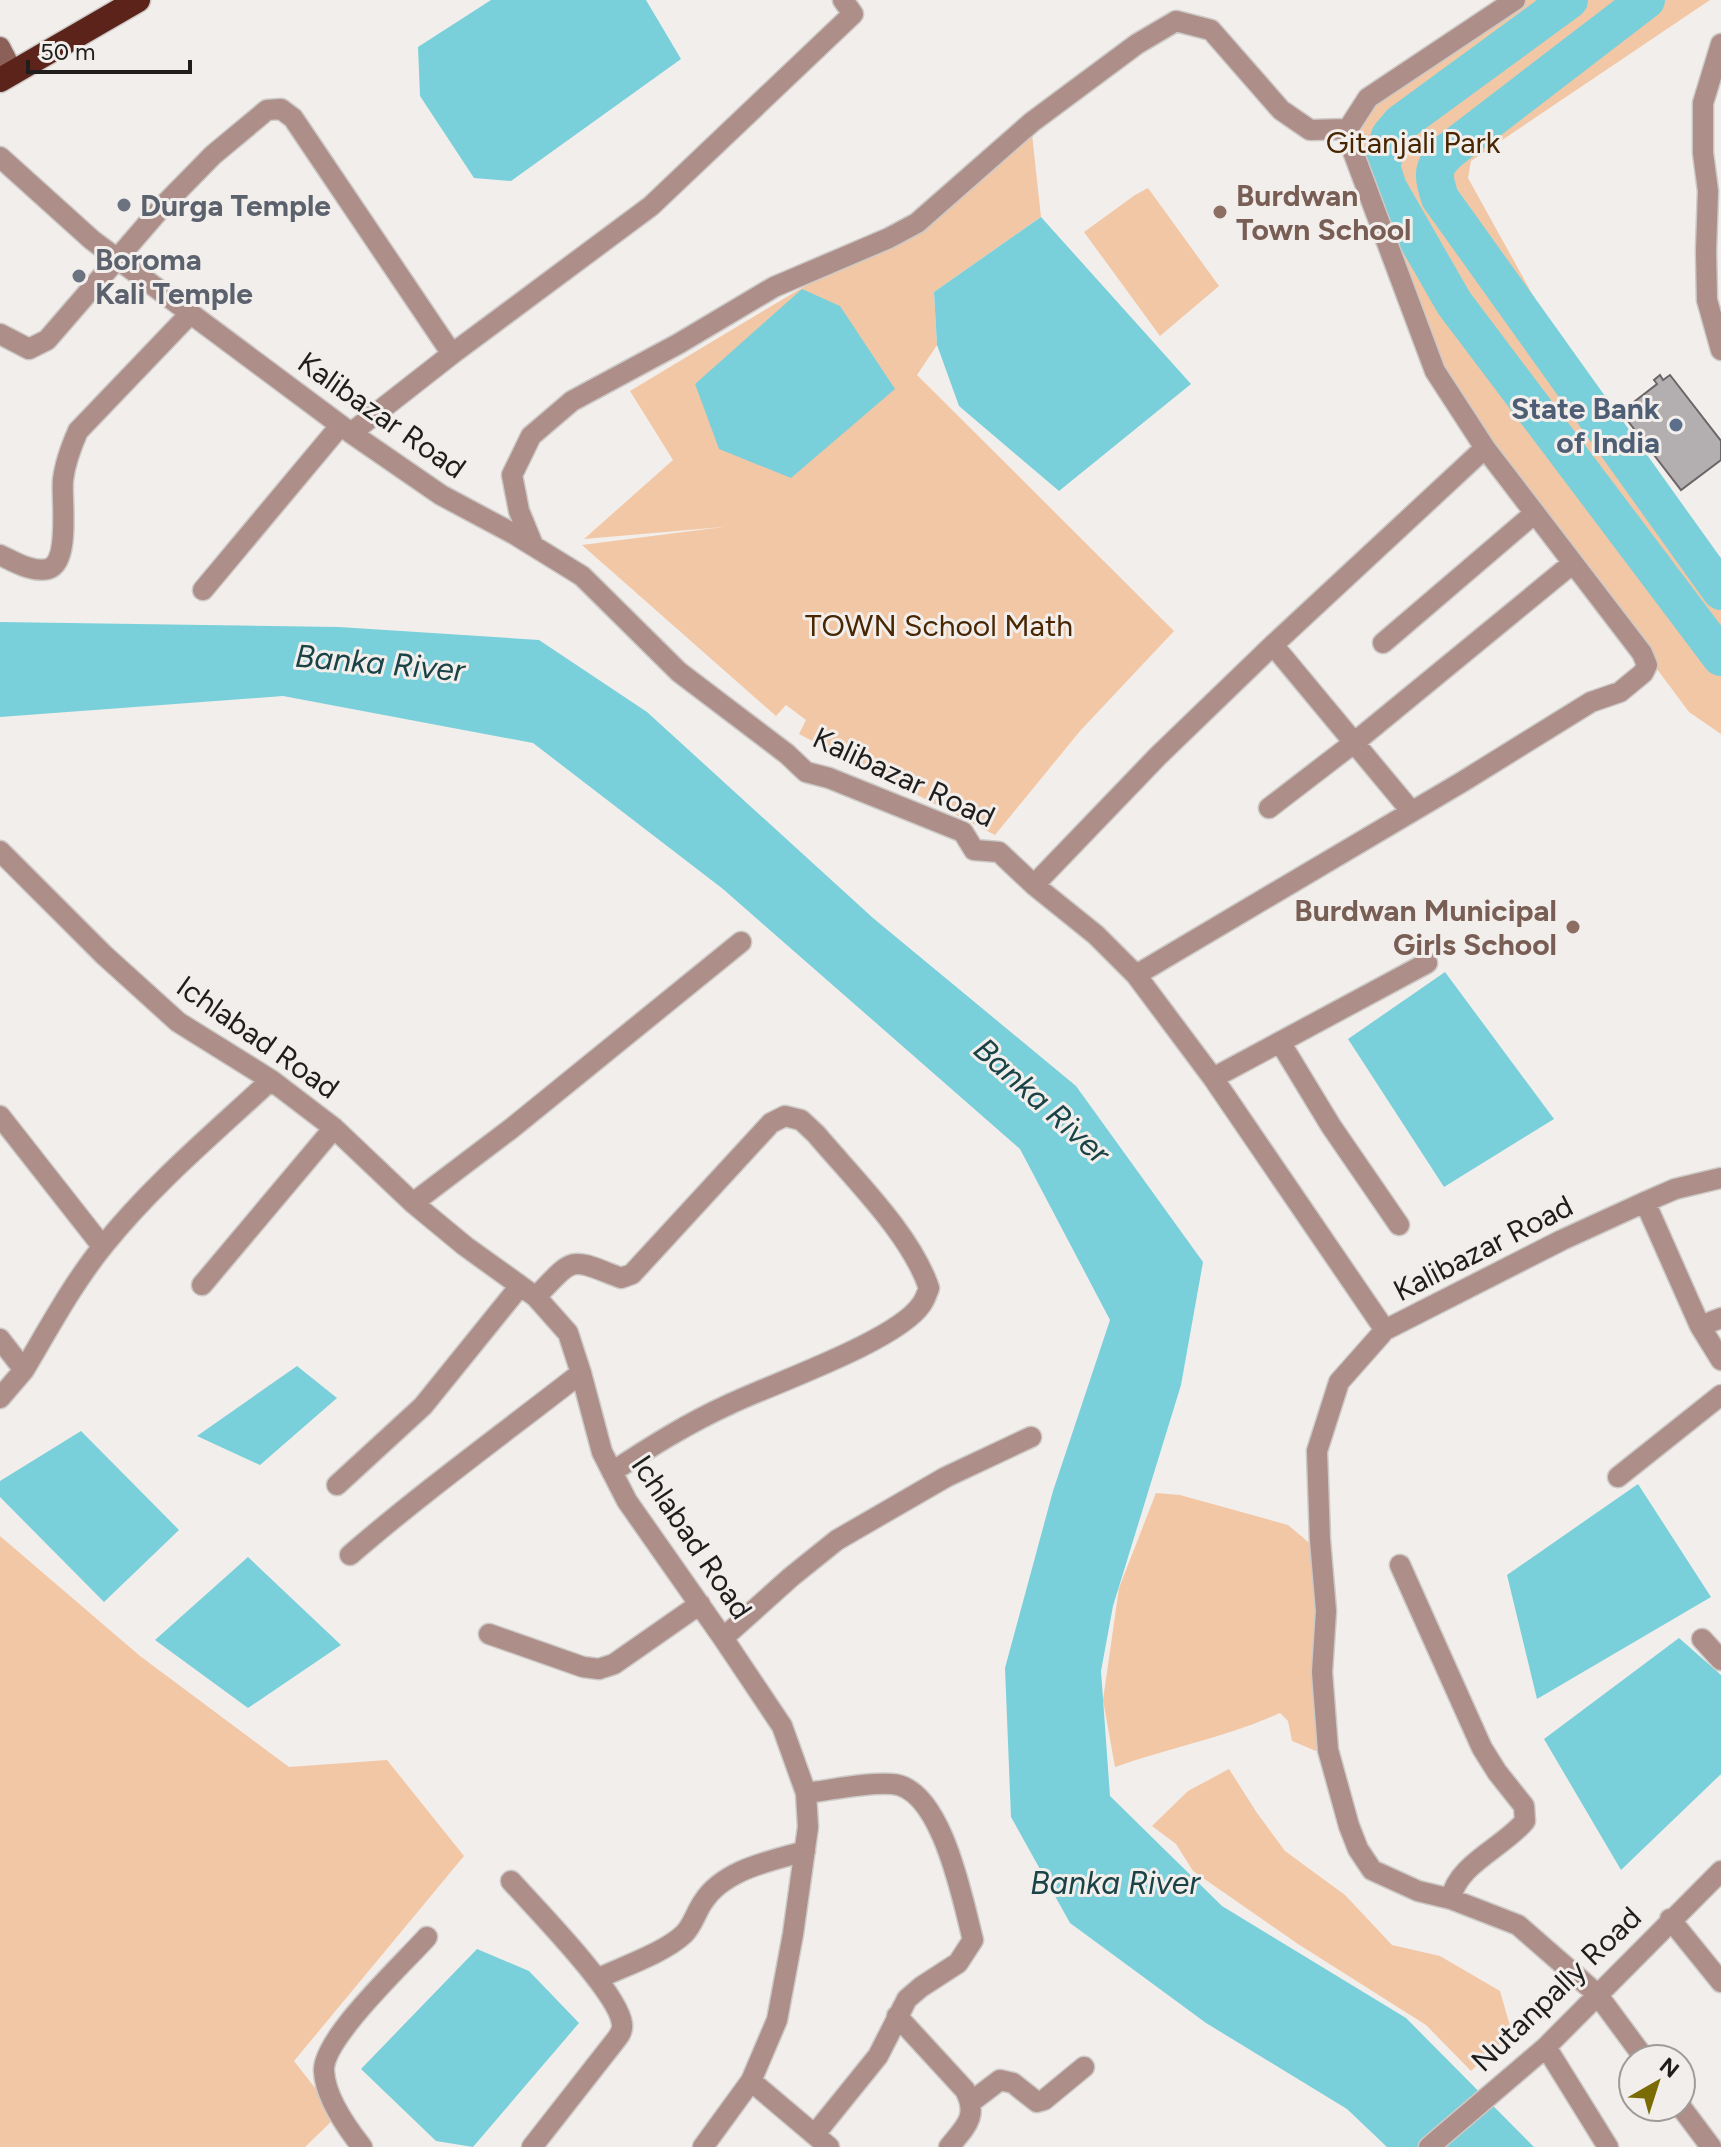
<svg xmlns="http://www.w3.org/2000/svg" width="1721" height="2147" font-family="Figtree,sans-serif">
<style>
.green{fill:#f2c7a6}
.water{fill:#7ad0da}
.lines{fill:none;stroke-linecap:round;stroke-linejoin:round}
.river{stroke:#7ad0da;stroke-width:38}
.building{fill:#b3aeaf;stroke:#6a6667;stroke-width:2}
.street-casing{stroke:#ccc9c6;stroke-width:23}
.secondary-casing{stroke:#ccc9c6;stroke-width:23}
.highway-casing{stroke:#ccc9c6;stroke-width:27}
.street{stroke:#ad8e89;stroke-width:20}
.secondary{stroke:#8b6058;stroke-width:20}
.highway{stroke:#5b231a;stroke-width:24}
.worship-dot{fill:#6b7280;stroke:#f2eeeb;stroke-width:3}
.education-dot{fill:#8d6e63;stroke:#f2eeeb;stroke-width:3}
.service-dot{fill:#5c6f8a;stroke:#f2eeeb;stroke-width:3}
.labels{text-anchor:middle;dominant-baseline:central;stroke-width:6;stroke-linejoin:round;paint-order:stroke}
.park-label{font-size:30px;fill:#482602;stroke:#f2eeeb}
.education-label{font-size:30px;font-weight:bold;fill:#785e54;stroke:#f2eeeb;text-anchor:start}
.worship-label{font-size:30px;font-weight:bold;fill:#5b616d;stroke:#f2eeeb;text-anchor:start}
.service-label{font-size:30px;font-weight:bold;fill:#4e5e75;stroke:#f2eeeb;text-anchor:end}
.street-label{font-size:30px;fill:#1f1e1d;stroke:#f2eeeb}
.water-label{font-size:32px;font-style:italic;fill:#1a4347;stroke:#f2eeeb}
</style>
<rect width="100%" height="100%" fill="#f2eeeb"/>
<path class="green" d="M1511,0H1710L1471,161L1468,178L1592,402L1721,563V734L1689,712L1435,371L1352,149L1368,98Z
M1031,125L1041,217L934,292L937,345L917,375L1174,631L1080,731L995,835L799,734L806,720L786,705L776,716L582,545L723,527L584,539L673,460L630,391L830,271L917,226Z
M1148,188L1219,286L1160,336L1084,232L1135,195Z
M1156,1493L1180,1495L1288,1525L1313,1546L1322,1742L1316,1751L1292,1741L1288,1721L1280,1713C1227,1737 1169,1748 1115,1767L1103,1700L1119,1588Z
M0,1536L140,1656L289,1767L387,1760L464,1856L294,2061L337,2116L305,2147H0Z
M1229,1769L1257,1813L1285,1851L1345,1895L1392,1945L1440,1956L1500,1991L1512,2033L1471,2071L1426,2025L1298,1944L1193,1871L1176,1844L1152,1826L1188,1791Z"/>
<path class="water" d="M491,0H646L681,59L511,181L474,178L420,96L418,47Z
M1041,217L1191,384L1059,491L959,406L937,345L934,292Z
M802,289L840,306L895,389L791,478L719,449L695,384Z
M0,622L339,627L539,640L647,712L873,918L1076,1086L1203,1262L1181,1385L1113,1606L1101,1671L1110,1796L1222,1906L1406,2018L1534,2147H1387L1347,2109L1206,2023L1070,1923L1011,1817L1005,1668L1053,1491L1110,1320L1020,1149L723,889L533,743L283,696L0,717Z
M1445,972L1554,1119L1444,1187L1348,1039Z
M297,1366L337,1398L260,1465L197,1436Z
M81,1431L179,1530L104,1602L0,1497V1481Z
M1638,1484L1711,1597L1537,1699L1507,1575Z
M248,1557L341,1645L248,1708L155,1640Z
M1679,1638L1721,1675V1774L1621,1870L1544,1739Z
M477,1949L529,1971L579,2023L473,2147L436,2141L361,2069Z"/>
<g class="lines">
<path class="river" d="M1569,0L1401,123L1390,136L1381,166L1388,188L1454,303L1721,657
M1646,0L1449,151C1431,167 1433,176 1440,198L1721,591"/>
</g>
<path class="building" d="M1660,375L1663,380L1670,375L1721,441V460L1681,490L1621,412L1657,384L1654,380Z"/>
<g class="lines">
<defs>
<path id="street" d="M1721,44L1703,103V153L1708,191L1706,251L1707,300L1721,350
M0,157L92,240L351,433L441,495L514,534L582,576L679,672L787,754L806,772L829,778L963,832L974,850L999,852L1034,885L1096,935L1136,975L1213,1078L1385,1330L1562,1240L1645,1202L1675,1189L1721,1178
M0,334L29,349L47,340L162,207L213,155L267,110L281,109L293,118L452,354
M351,433L452,354L651,206L853,14L843,0
M533,545L519,511L512,475L531,436L572,401L678,344L774,287L889,238L917,223L1032,122L1137,44L1176,21L1211,30L1281,110L1310,130L1348,129
M0,555C13,561 32,573 48,569C71,562 61,499 63,480C65,462 71,447 78,431L190,314
M203,590L340,426
M1383,643L1535,513
M1273,645L1411,811
M1269,808L1355,742L1573,563
M0,851L104,955L178,1022L271,1080L334,1128L413,1203L465,1246L536,1297L568,1333L581,1373L602,1452L627,1501L723,1638L782,1726L806,1793L808,1827L793,1934L777,2020L751,2081L703,2147
M1034,885L1158,756L1273,645L1485,448L1435,371L1352,149L1348,129L1368,98L1515,0
M1136,975L1462,782L1591,702L1620,692L1643,673L1647,665L1642,653L1485,448
M1280,1042L1331,1126L1399,1225
M1213,1078L1427,963
M0,1116L102,1246
M1645,1202L1700,1326L1721,1360
M413,1203L512,1128L741,942
M202,1285L334,1128
M536,1297C576,1255 569,1258 621,1278L632,1274L771,1123L785,1116L801,1120L816,1134C853,1178 911,1234 929,1288C927,1293 925,1300 921,1305C896,1341 774,1383 730,1404C688,1423 650,1447 612,1472
M1700,1326L1721,1318
M1385,1330L1339,1382L1317,1451L1320,1540L1326,1611L1322,1672L1328,1750L1349,1826L1358,1849L1372,1870L1418,1891L1451,1899L1518,1925L1597,1994L1645,2059
M0,1339L24,1370L0,1398
M24,1370C49,1328 73,1283 104,1245C153,1184 214,1133 271,1080
M1618,1477L1721,1395
M337,1485L423,1406L520,1286
M350,1555C424,1491 504,1433 581,1373
M1400,1565L1482,1748L1497,1772L1524,1806L1525,1821C1504,1847 1456,1865 1451,1899
M489,1634L583,1667L599,1669L614,1664L700,1604
M723,1638L791,1577L837,1540L946,1477L1031,1437
M1702,1639L1721,1660
M806,1793C831,1790 868,1782 892,1784C942,1787 963,1902 973,1940L958,1963L921,1987L907,1999L878,2056L815,2134
M511,1881C535,1908 619,1993 622,2024C623,2031 619,2036 615,2041L532,2147
M1670,1919L1721,1982
M597,1979C622,1967 664,1953 684,1934C693,1925 696,1912 703,1902C724,1869 771,1861 805,1851
M897,2016L965,2090C979,2117 965,2127 949,2147
M1546,2047L1608,2147
M751,2081L829,2147
M971,2102L1000,2080L1013,2083L1037,2102L1044,2100L1084,2067
M1681,2107L1711,2147
M362,2147C347,2128 325,2096 324,2071C322,2039 404,1963 427,1937
M1429,2147L1546,2047L1721,1871"/>
<path id="secondary" d="M0,47L14,74"/>
<path id="highway" d="M0,80L138,0"/>
</defs>
<use href="#street" class="street-casing"/>
<use href="#secondary" class="secondary-casing"/>
<use href="#highway" class="highway-casing"/>
<use href="#street" class="street"/>
<use href="#secondary" class="secondary"/>
<use href="#highway" class="highway"/>
</g>
<g class="worship-dot">
<circle cx="124" cy="205" r="8"/>
<circle cx="79" cy="276" r="8"/>
</g>
<g class="education-dot">
<circle cx="1220" cy="212" r="8"/>
<circle cx="1573" cy="927" r="8"/>
</g>
<circle class="service-dot" cx="1676" cy="425" r="8"/>
<g class="labels">
<g class="park-label">
<text x="1413" y="142">Gitanjali Park</text>
<text x="939" y="625">TOWN School Math</text>
</g>
<g class="education-label">
<text x="1236" y="195">Burdwan<tspan x="1236" dy="34">Town School</tspan></text>
<text x="1557" y="910" text-anchor="end">Burdwan Municipal<tspan x="1557" dy="34">Girls School</tspan></text>
</g>
<g class="worship-label">
<text x="140" y="205">Durga Temple</text>
<text x="95" y="259">Boroma<tspan x="95" dy="34">Kali Temple</tspan></text>
</g>
<g class="service-label">
<text x="1660" y="408">State Bank<tspan x="1660" dy="34">of India</tspan></text>
</g>
<g class="street-label">
<text transform="translate(382 415) rotate(35)">Kalibazar Road</text>
<text transform="translate(904 777) rotate(25)">Kalibazar Road</text>
<text transform="translate(258 1037) rotate(35)">Ichlabad Road</text>
<text transform="translate(1483 1248) rotate(-27)">Kalibazar Road</text>
<text transform="translate(692 1537) rotate(56)">Ichlabad Road</text>
<text transform="translate(1556 1989) rotate(-44)">Nutanpally Road</text>
</g>
<g class="water-label">
<text transform="translate(380 663) rotate(5)">Banka River</text>
<text transform="translate(1042 1101) rotate(42)">Banka River</text>
<text x="1115" y="1883">Banka River</text>
</g>
</g>
<g transform="translate(1657 2083) rotate(39)"><circle r="38" fill="#f2eeeb" stroke="#9e9b99" stroke-width="2"/>
<path d="M0-6L14 30L0 20L-14 30Z" fill="#7a6b04"/>
<text y="-12" font-size="22" font-weight="bold" text-anchor="middle" fill="#1f1e1d">N</text>
</g>
<path d="M28 60v12h162v-12" fill="none" stroke="#1f1e1d" stroke-width="4"/>
<text x="40" y="60" font-size="24" fill="#1f1e1d" stroke="#f2eeeb" stroke-width="6" paint-order="stroke">50 m</text>
</svg>
